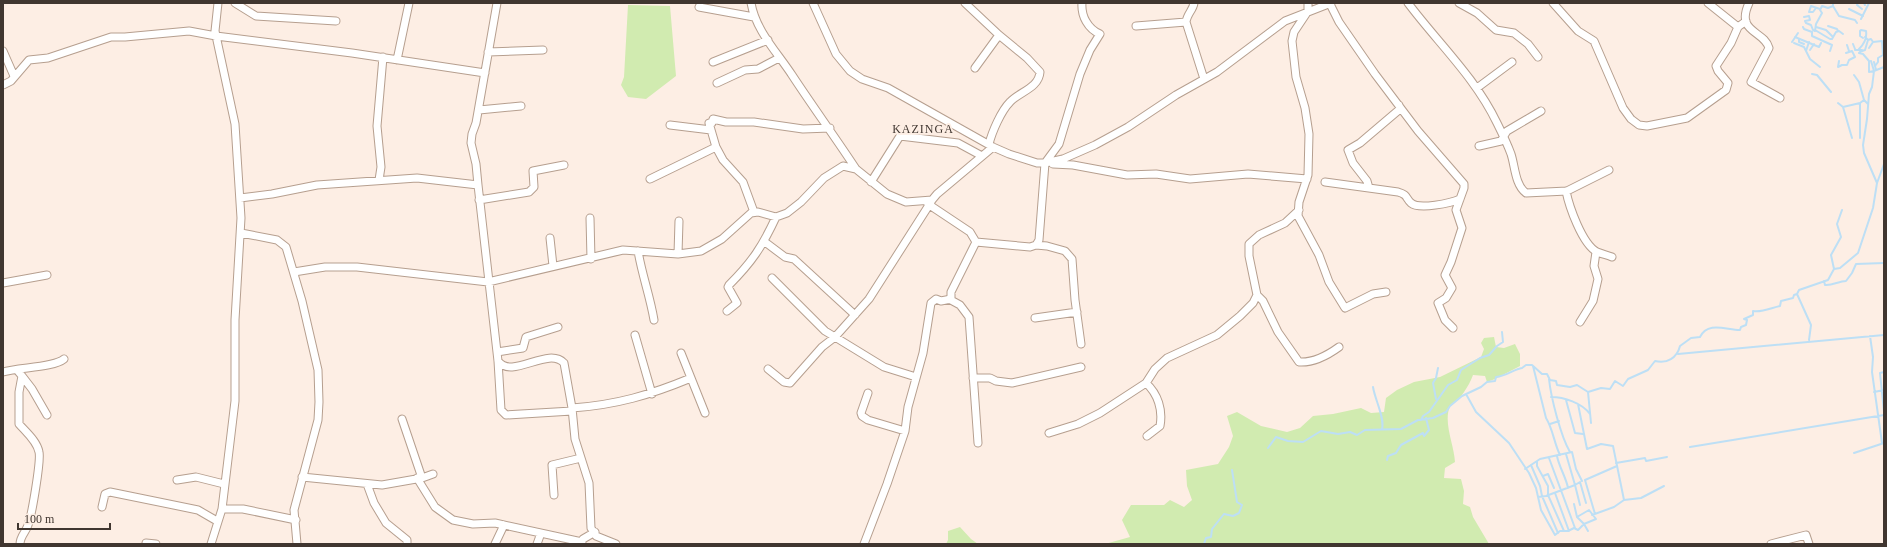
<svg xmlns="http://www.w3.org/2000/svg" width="1887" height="547" font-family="Georgia,serif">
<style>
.green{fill:#d1ebb0}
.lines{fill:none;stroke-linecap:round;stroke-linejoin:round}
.stream{stroke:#bddff5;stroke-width:2}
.minor-casing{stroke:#b69f8f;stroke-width:9}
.minor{stroke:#fff;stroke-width:7}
.labels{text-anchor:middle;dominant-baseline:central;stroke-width:3.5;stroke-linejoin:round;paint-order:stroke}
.quarter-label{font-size:12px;letter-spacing:1px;fill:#403630;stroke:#fdeee4}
</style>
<rect width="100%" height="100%" fill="#fdeee4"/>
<path class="green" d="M628,5L670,6L676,76L646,99L628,97L621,85L624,77Z
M1494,337L1496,347L1504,348L1515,344L1520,354V366L1495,379L1487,382L1485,376L1473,375C1469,386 1460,400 1450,406C1443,423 1454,444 1455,462L1445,468L1444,478L1461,479L1464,491L1463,504L1470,507L1473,517L1489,544H1105L1130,537L1122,520L1131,505H1164L1170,500L1184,507L1192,500L1187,486L1186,470L1218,464L1229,447L1233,436L1227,416L1237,412L1261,426L1287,432L1300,428L1313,416L1333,414L1361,408L1371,413L1384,412L1386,398L1397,390L1414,382L1440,377L1481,357L1484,349L1481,343L1484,338Z
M960,527L971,539L978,544H946L948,540V531Z"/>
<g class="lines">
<path class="stream" d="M1833,3V6L1839,16L1855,20L1857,23
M1858,3L1857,5L1862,9
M1864,3L1865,5
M1816,8L1813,12H1809L1811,6L1820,9
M1849,9L1863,16
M1804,17L1809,16L1810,20L1805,21L1806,23L1811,25L1813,30L1815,31L1816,24L1822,13L1820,10L1822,6L1828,8L1833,6
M1861,19L1869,3
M1828,26L1837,29L1838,31
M1803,27L1804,29L1812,32V36L1832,45L1830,51
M1816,27L1826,30L1833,37
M1815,30L1830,39H1832L1836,32L1839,31L1843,34
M1795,37L1819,47L1821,43
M1799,39V42L1804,44
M1868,40L1871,39L1873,42L1869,48
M1792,42L1798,33
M1873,42L1882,41L1883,55L1878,58V62L1875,66
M1794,43L1804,47L1810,59L1820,67
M1853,44L1855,49
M1847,45L1849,51
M1859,49C1864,44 1867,37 1866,31L1861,30L1860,31V36L1863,38
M1810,50L1814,44
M1855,50H1862L1859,53L1863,54L1869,61V72L1874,71
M1806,51L1809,42
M1862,51L1865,50L1868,40L1865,37
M1839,61L1838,67L1842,65H1847L1849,60L1855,57L1852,51L1846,53
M1871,61L1874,71
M1874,62L1876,70
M1812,74L1817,75L1831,92
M1854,75L1859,82L1864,100
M1838,103L1843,107L1860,103
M1843,107L1852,138
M1860,138V103L1864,100L1868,104
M1877,183L1884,164
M1834,269L1831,255L1841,237L1837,224L1842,210
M1824,281L1825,285C1832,286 1839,281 1846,281L1852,273L1856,264L1884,263
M1870,336L1873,357L1872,372L1882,443
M1809,340L1811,325L1797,294L1799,290L1828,280L1834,269L1840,268L1858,253L1873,208L1877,183L1864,153L1863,145L1867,119L1869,94L1872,87L1874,71L1884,67
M1678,354L1884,335
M1533,366L1546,418C1553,429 1554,443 1560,455
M1884,372L1880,373L1884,412
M1549,379C1551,398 1561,437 1570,452
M1373,387C1375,400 1385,418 1382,429
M1588,392L1591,423
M1874,392L1884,390
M1466,394L1476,412L1509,443L1529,473L1536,488L1541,510L1555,535L1560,531H1568L1574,528L1578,530L1584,524L1588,531
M1551,397C1564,397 1582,403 1590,414
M1436,399L1433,383L1436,378L1438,368
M1566,400L1575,433L1583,434
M1578,404L1587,449L1601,444L1613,446L1624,500
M1421,420L1423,416L1429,412L1448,385L1457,380L1461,370L1480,358L1489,355L1497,346L1503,342L1502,332
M1550,424L1559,421
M1690,447L1884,415
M1268,448L1276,437L1288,441L1303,442L1321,431L1338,434L1350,432L1357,435L1365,430L1401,429L1418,420L1433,418L1446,412L1450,406L1462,396L1481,387L1487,382L1495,381L1496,377C1507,376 1514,369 1522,368L1526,365H1532L1542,374H1547L1550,380L1556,381L1557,385L1570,387L1577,385L1588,392L1601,388L1610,389L1615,381L1623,386L1628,379L1648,370L1655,361C1667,364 1677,358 1680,346L1691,338L1700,337C1708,321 1726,330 1740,330L1741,327L1746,325L1747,320L1744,319L1753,315V311C1761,313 1771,308 1780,306L1781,301L1793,298L1794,295L1797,294
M1854,453L1884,443
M1557,456C1559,467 1566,477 1568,488
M1549,458L1575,528
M1387,460L1388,456L1396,453L1401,445L1423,433L1424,436L1429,430L1426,418
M1537,461V466L1548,486V495L1564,531
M1616,463L1645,458L1646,461L1667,457
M1531,465L1540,486L1542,496L1558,533
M1525,469L1540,459L1572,452L1576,469L1582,481
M1543,476L1548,474L1554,488
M1555,493L1569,531
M1538,497L1546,496L1575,485L1566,454
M1574,504L1577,517L1589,510L1596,519L1584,524L1577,517
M1580,505L1575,485L1580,482L1586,503
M1595,514L1585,480L1617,466
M1592,515L1614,507L1624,500L1641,498L1664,486
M1204,544L1206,538L1211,537L1212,529L1224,514L1233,516L1239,513L1242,505L1237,502L1232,470"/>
<defs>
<path id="minor" d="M235,3L256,16L336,21
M751,3C756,31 777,52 792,75C813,107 835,137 856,169
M813,3L836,54L850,71L862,79L888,88L993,147L1009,154L1037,163H1045L1063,159L1095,145L1128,127L1176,95L1217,72L1285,21L1331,3
M965,3L999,35L1027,58L1040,72C1039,88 1019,92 1010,102C1001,111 992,132 989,144
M1194,3C1193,10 1187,14 1186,22L1204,79
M1308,3V11L1294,32L1292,41L1296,77L1305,108L1309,134L1308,175L1299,202L1298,216L1319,255L1329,282L1345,308L1373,294L1386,292
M1408,3C1438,43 1475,77 1497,123C1502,133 1507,143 1511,154C1515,166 1515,185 1526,193L1567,191L1609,170
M1459,3L1477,13L1496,30L1514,33L1528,44L1538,57
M1553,3L1578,31L1594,41L1623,108L1631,119L1639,125L1647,126L1687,118L1726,90L1728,83L1718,71L1716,66L1731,43L1738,27L1746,21
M1708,3L1738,27
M1749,3C1735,33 1764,30 1769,48L1751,82L1780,98
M1330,4L1339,22L1375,74L1418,131L1464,184V188L1456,210L1462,228L1451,262L1445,275L1452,288L1446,298L1438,303L1445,320L1453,328
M699,7L754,17
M1136,26L1186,22
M3,51L14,76
M488,52L543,50
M397,60L409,3
M713,62L768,40
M975,68L999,35
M717,83L745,70L758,69L779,58
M3,85L11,81L29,60L48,58L111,37H125L189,31L216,36L352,53L485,73
M1477,88L1512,62
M479,110L521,106
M670,125L711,130
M1479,146L1501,141L1507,131L1541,111
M1053,164L1073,165L1127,175L1156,174L1190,179L1248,174L1307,179
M650,179L716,147
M379,180L381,167L377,126L383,57
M871,182L900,136L958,143L982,156
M1325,182L1398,192C1408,195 1405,197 1411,203C1419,210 1451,203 1460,199
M478,185L476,164L471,143L472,134L476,123L497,3
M1369,188L1367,181L1353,163L1348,150L1360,143L1400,109L1399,105
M1566,191C1569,206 1582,244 1597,252C1602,254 1607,255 1612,257
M240,198L272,194L317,185L417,178L478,185L498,361L501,410L506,415L572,411
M479,200L529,192L534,187L533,171L564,165
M928,204L970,232L976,242L951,292V299H949L960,305L969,317L978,443
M754,212L743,182L723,160L716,147L709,123H712L713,119L726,122H754L803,129L830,128
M590,218L591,259
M241,233L277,240L286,247L302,301L318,370L319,402L318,420L294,510L297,544
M550,238L553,266
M765,242L785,257L794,259L855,315
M976,242L1030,247L1036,245L1039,240L1045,163L1059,144L1080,74L1090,50L1100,34C1088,29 1081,16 1082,3
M1036,245L1047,246L1065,251L1072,259L1075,300L1081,344
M638,251C642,275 650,296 654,320
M678,254L679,221
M294,272L325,267H357L488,282L623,250L678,254L701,251L722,239L751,213L758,212L776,217L787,213L801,202L824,178L843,166L856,169L887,194L906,202L932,200L937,194L993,147
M772,278L825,331L835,337L869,299L931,202
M3,283L47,275
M1257,295L1263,301L1278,332L1299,362C1314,363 1328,355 1339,347
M727,311L737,303L728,287L729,285C752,262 762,247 776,217
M1035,318L1077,312
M1580,322L1593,301L1598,279L1594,266L1596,252
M635,335L652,394
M497,352L523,348L526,337L558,327
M498,361C512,380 548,346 564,363L572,408L575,439L589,483L591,528L596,536L616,544
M768,369L784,382L790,383L822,347L835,337L884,367L916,377
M17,370L22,376L19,392V424C26,432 37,441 39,452C41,460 32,515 28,525C26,532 20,536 20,544
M3,372C18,367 53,368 64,359
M22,376L32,389L47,415
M691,378L705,413
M973,378H990L996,381L1012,383L1081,367
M1146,383C1158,394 1163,410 1160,426L1147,436
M868,393L861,413L862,416L868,420L905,431
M572,408C616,405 650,395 691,378L681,353
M402,419L422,478
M1049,433L1078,424L1100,413L1146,383L1155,369L1167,358L1217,335L1240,316L1253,303L1257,295L1249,256V244L1259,235L1285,223L1299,210
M302,477L382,485L422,478L433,474
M417,478L435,507L453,520L473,524L495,523L582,542
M177,480L196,477L224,484
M367,484L374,503L386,523L407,540V544
M554,495L552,465L581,458
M102,507L105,494L110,492L198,510L217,521
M222,509H243L296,520
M146,543L156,544
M211,544L222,509L235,401V320L241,218L235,124L215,31L218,3
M495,544L504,525
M537,544L541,533
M580,544L583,539L595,532
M864,544L887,484L905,431L908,407L923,353L931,303L936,299L941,301L951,299
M1771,544L1806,535L1809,544"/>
</defs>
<use href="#minor" class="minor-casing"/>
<use href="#minor" class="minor"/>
</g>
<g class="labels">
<g class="quarter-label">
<text x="923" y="129">KAZINGA</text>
</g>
</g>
<rect width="1887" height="547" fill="none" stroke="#403630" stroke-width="8"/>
<path d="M18 523v6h92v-6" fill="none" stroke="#403630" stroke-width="2"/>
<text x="24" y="523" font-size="12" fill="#403630" stroke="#fdeee4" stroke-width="3" paint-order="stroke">100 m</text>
</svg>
